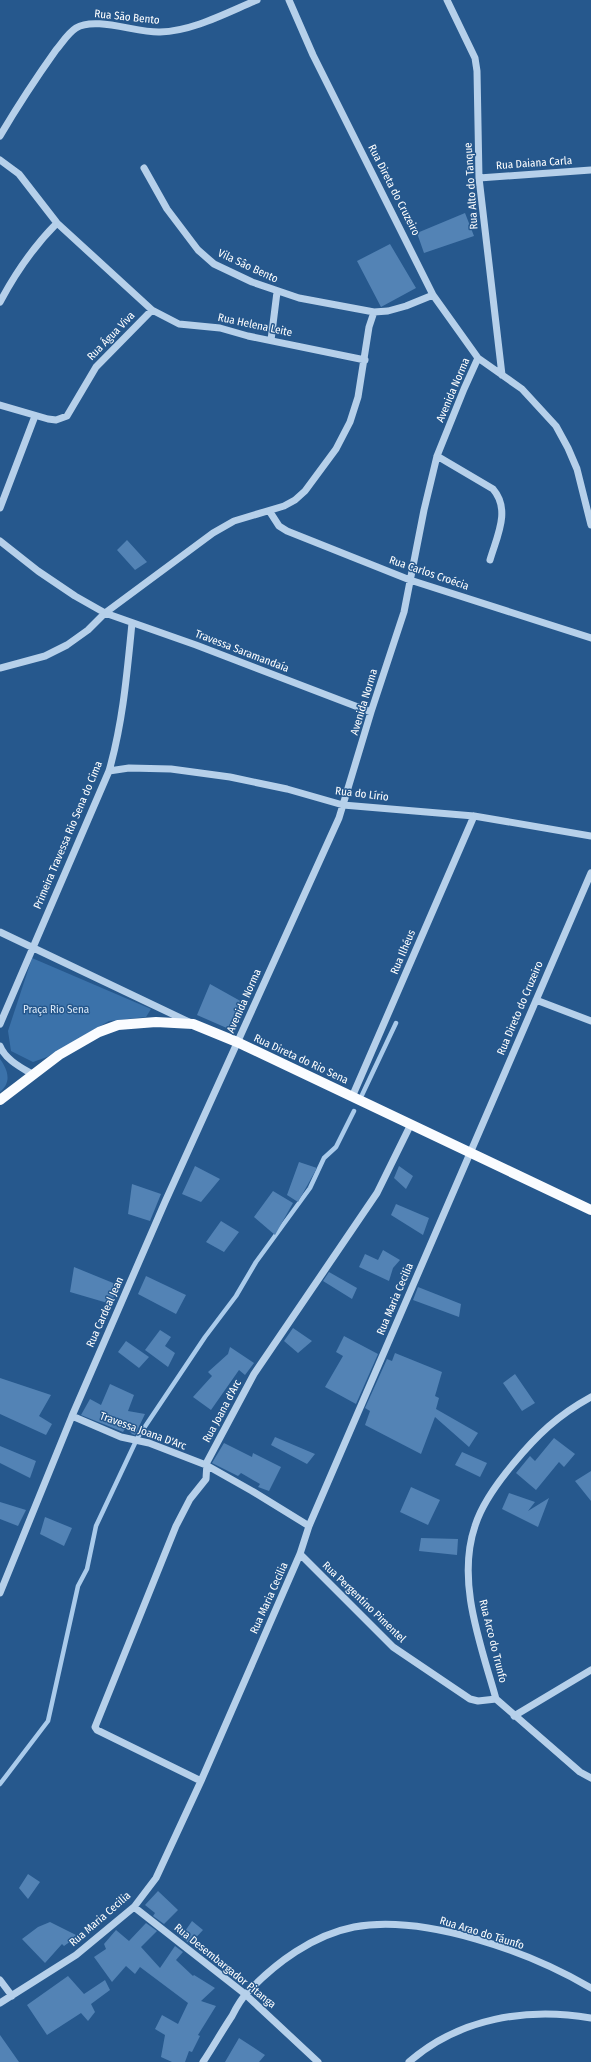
<svg xmlns="http://www.w3.org/2000/svg" width="591" height="2062" font-family="'Fira Sans Condensed',sans-serif">
<style>
.green{fill:#3b72aa}
.lines{fill:none;stroke-linecap:round;stroke-linejoin:round}
.stream{stroke:#aacbeb;stroke-width:4.5}
.building{fill:#5383b5}
.minor{stroke:#b6d0ea;stroke-width:7}
.major{stroke:#fafcff;stroke-width:10}
.labels{text-anchor:middle;dominant-baseline:central;stroke-width:3;stroke-linejoin:round;paint-order:stroke}
.street-label{font-size:11px;fill:#fff;stroke:#26588d}
.park-label{font-size:11px;fill:#dae9f8;stroke:#26588d}
</style>
<rect width="100%" height="100%" fill="#26588d"/>
<path class="green" d="M32,958L151,1009L146,1017L109,1021L47,1057L33,1062L11,1051L8,1031Z
M0,1059C8,1070 12,1082 0,1092Z"/>
<g class="lines">
<path class="stream" d="M362,1095L396,1023
M138,1437L205,1337L236,1296L256,1262L310,1188L324,1158L336,1147L354,1111
M0,1784L48,1721L78,1586L87,1569L96,1526L136,1441"/>
</g>
<path class="building" d="M465,213L474,236L424,253L417,233Z
M390,244L416,288L381,307L357,261Z
M127,540L147,562L135,570L117,550Z
M210,984L244,1003L229,1029L197,1015Z
M299,1162L317,1168L298,1202L287,1195Z
M195,1166L220,1179L201,1202L182,1194Z
M399,1166L413,1176L406,1189L394,1178Z
M132,1184L161,1194L150,1221L128,1214Z
M273,1191L293,1203L275,1235L254,1217Z
M396,1204L429,1218L423,1235L391,1215Z
M221,1221L239,1232L224,1252L206,1242Z
M383,1250L400,1260L393,1268L389,1281L359,1267L365,1254L378,1260Z
M74,1267L118,1285L111,1304L70,1292Z
M329,1272L357,1288L352,1299L323,1281Z
M146,1276L186,1295L176,1314L138,1294Z
M418,1287L461,1304L459,1317L413,1300Z
M293,1328L312,1341L298,1353L284,1341Z
M160,1330L171,1337L165,1346L175,1353L168,1367L145,1350Z
M344,1336L378,1354L356,1404L325,1387L343,1356L336,1352Z
M126,1341L149,1357L139,1368L118,1352Z
M230,1347L254,1363L245,1375L239,1370L211,1410L193,1397L212,1376L208,1372L228,1354Z
M395,1353L442,1372L435,1396L439,1398L436,1409L478,1433L469,1447L435,1417L421,1454L365,1425L370,1411L365,1408L387,1359L392,1361Z
M515,1374L535,1403L522,1411L503,1383Z
M0,1378L51,1395L39,1416L52,1424L46,1435L0,1414Z
M110,1384L134,1395L128,1411L145,1414L135,1435L132,1434L126,1427L123,1432L81,1415L90,1399L101,1405Z
M275,1437L315,1454L307,1464L271,1445Z
M554,1438L575,1454L564,1467L559,1462L536,1490L516,1473L530,1456L535,1461Z
M224,1443L252,1457L253,1453L281,1467L269,1491L258,1487L260,1484L241,1473L238,1476L212,1463Z
M0,1446L36,1461L30,1478L0,1463Z
M462,1452L487,1463L480,1477L455,1465Z
M591,1471V1501L575,1481Z
M411,1487L440,1500L428,1525L400,1512Z
M509,1493L535,1502L528,1511L549,1498L538,1527L502,1509Z
M0,1502L26,1510L18,1526L0,1519Z
M45,1517L72,1528L64,1546L40,1534Z
M421,1538L458,1539L457,1555L419,1551Z
M28,1874L40,1882L28,1899L19,1888Z
M158,1891L178,1910L164,1924L153,1916L155,1913L145,1905Z
M192,1921L203,1930L190,1944L181,1937Z
M50,1922L78,1936L64,1946L62,1944L45,1963L22,1939L38,1927Z
M146,1923L157,1931L141,1947L160,1968L175,1946L183,1952L176,1960L193,1976L194,1975L215,1988L201,2001L216,2006L198,2035L200,2036L192,2052L189,2051L185,2062H172L161,2057L165,2035L155,2029L162,2015L178,2024L188,2003L140,1967L135,1974L126,1966L112,1982L94,1957L106,1949L104,1944L116,1930L129,1941Z
M68,1976L84,1994L105,1980L110,1990L91,2004L95,2012L88,2021L81,2013L47,2035L27,2005Z
M0,2035L19,2062H0Z
M239,2038L265,2055L259,2062H225Z"/>
<g class="lines">
<path class="minor" d="M289,0L313,55L433,295L478,358L522,389L556,426L568,448L577,469L591,525
M447,0L475,58L477,71L479,178L502,375
M0,136C17,107 36,78 56,50C62,43 68,33 76,28C95,16 137,33 160,32C193,31 226,13 257,0
M0,160L19,174L57,223L152,310L179,324L220,328L248,336L365,360
M144,168L167,209L198,250L214,264L252,282L299,298L374,312L388,311L406,306L433,295
M479,178L591,170
M0,302C16,272 33,247 57,223
M271,340L277,292
M0,405L48,419L56,420L67,416L96,367L152,310
M437,456L493,489C511,510 497,536 490,560
M0,508L35,416
M270,512L279,526L287,531L410,580L591,638
M0,541L38,571L75,596L105,613L196,645L371,712
M0,668L45,656L67,645L88,630L105,613L213,533L234,521L284,506L295,500L305,491L336,449L350,422L358,397L369,327L374,312
M109,771L129,768L171,769L230,777L287,789L343,805L474,816L591,836
M0,932L189,1022
M536,1000L591,1021
M0,1024L109,771C123,722 127,673 132,623
M0,1046C5,1059 20,1067 32,1074
M352,1097L474,816
M72,1416L121,1437L149,1443L206,1465L252,1491L309,1526
M300,1554L393,1647L470,1699L478,1701L496,1699L580,1772L591,1778
M0,1593L72,1416L165,1202L339,818L371,712L404,612L424,510L437,456L464,389L478,358
M496,1699C481,1645 456,1582 475,1526C482,1503 498,1482 513,1464C537,1435 558,1415 591,1397
M514,1716L591,1670
M201,1781L97,1730L95,1727L176,1526L190,1499L206,1479L207,1462L254,1374L377,1193L411,1124
M134,1907L245,1994L318,2062
M0,1980L12,1996
M0,2003L76,1955L134,1907L156,1878L201,1781L300,1554L309,1526L591,873
M203,2062C213,2047 222,2031 232,2016C236,2008 241,1999 247,1993C275,1963 313,1935 354,1927C425,1914 530,1952 591,1988
M409,2062C459,2018 527,2007 591,2018"/>
<path class="major" d="M0,1100L59,1055L99,1032L118,1025L156,1022L193,1024L237,1042L591,1210"/>
</g>
<g class="labels">
<g class="street-label">
<text transform="translate(127 17) rotate(6)">Rua São Bento</text>
<text transform="translate(534 163) rotate(-4)">Rua Daiana Carla</text>
<text transform="translate(471 186) rotate(-94)">Rua Alto do Tanque</text>
<text transform="translate(394 190) rotate(63)">Rua Direta do Cruzeiro</text>
<text transform="translate(248 266) rotate(25)">Vila Sâo Bento</text>
<text transform="translate(255 325) rotate(12)">Rua Helena Leite</text>
<text transform="translate(111 336) rotate(-46)">Rua Água Viva</text>
<text transform="translate(453 390) rotate(-67)">Avenida Norma</text>
<text transform="translate(429 573) rotate(19)">Rua Carlos Croécia</text>
<text transform="translate(242 651) rotate(21)">Travessa Saramandaía</text>
<text transform="translate(364 702) rotate(-73)">Avenida Norma</text>
<text transform="translate(362 794) rotate(7)">Rua do Lírio</text>
<text transform="translate(68 835) rotate(-67)">Primeira Travessa Rio Sena do Cima</text>
<text transform="translate(403 952) rotate(-67)">Rua Ilhéus</text>
<text transform="translate(244 1001) rotate(-66)">Avenida Norma</text>
<text transform="translate(520 1008) rotate(-67)">Rua Direto do Cruzeiro</text>
<text transform="translate(301 1059) rotate(25)">Rua Direta do Rio Sena</text>
<text transform="translate(395 1299) rotate(-67)">Rua Maria Cecilia</text>
<text transform="translate(105 1312) rotate(-66)">Rua Cardeal Jean</text>
<text transform="translate(222 1411) rotate(-62)">Rua Joana d'Arc</text>
<text transform="translate(143 1431) rotate(20)">Travessa Joana D'Arc</text>
<text transform="translate(269 1598) rotate(-66)">Rua Maria Cecilia</text>
<text transform="translate(364 1602) rotate(44)">Rua Pergentino Pimentel</text>
<text transform="translate(493 1641) rotate(76)">Rua Arco do Trunfo</text>
<text transform="translate(100 1919) rotate(-41)">Rua Maria Cecilia</text>
<text transform="translate(482 1933) rotate(17)">Rua Arao do Táunfo</text>
<text transform="translate(225 1966) rotate(39)">Rua Desembargador Pitanga</text>
</g>
<g class="park-label">
<text x="56" y="1009">Praça Rio Sena</text>
</g>
</g>
</svg>
